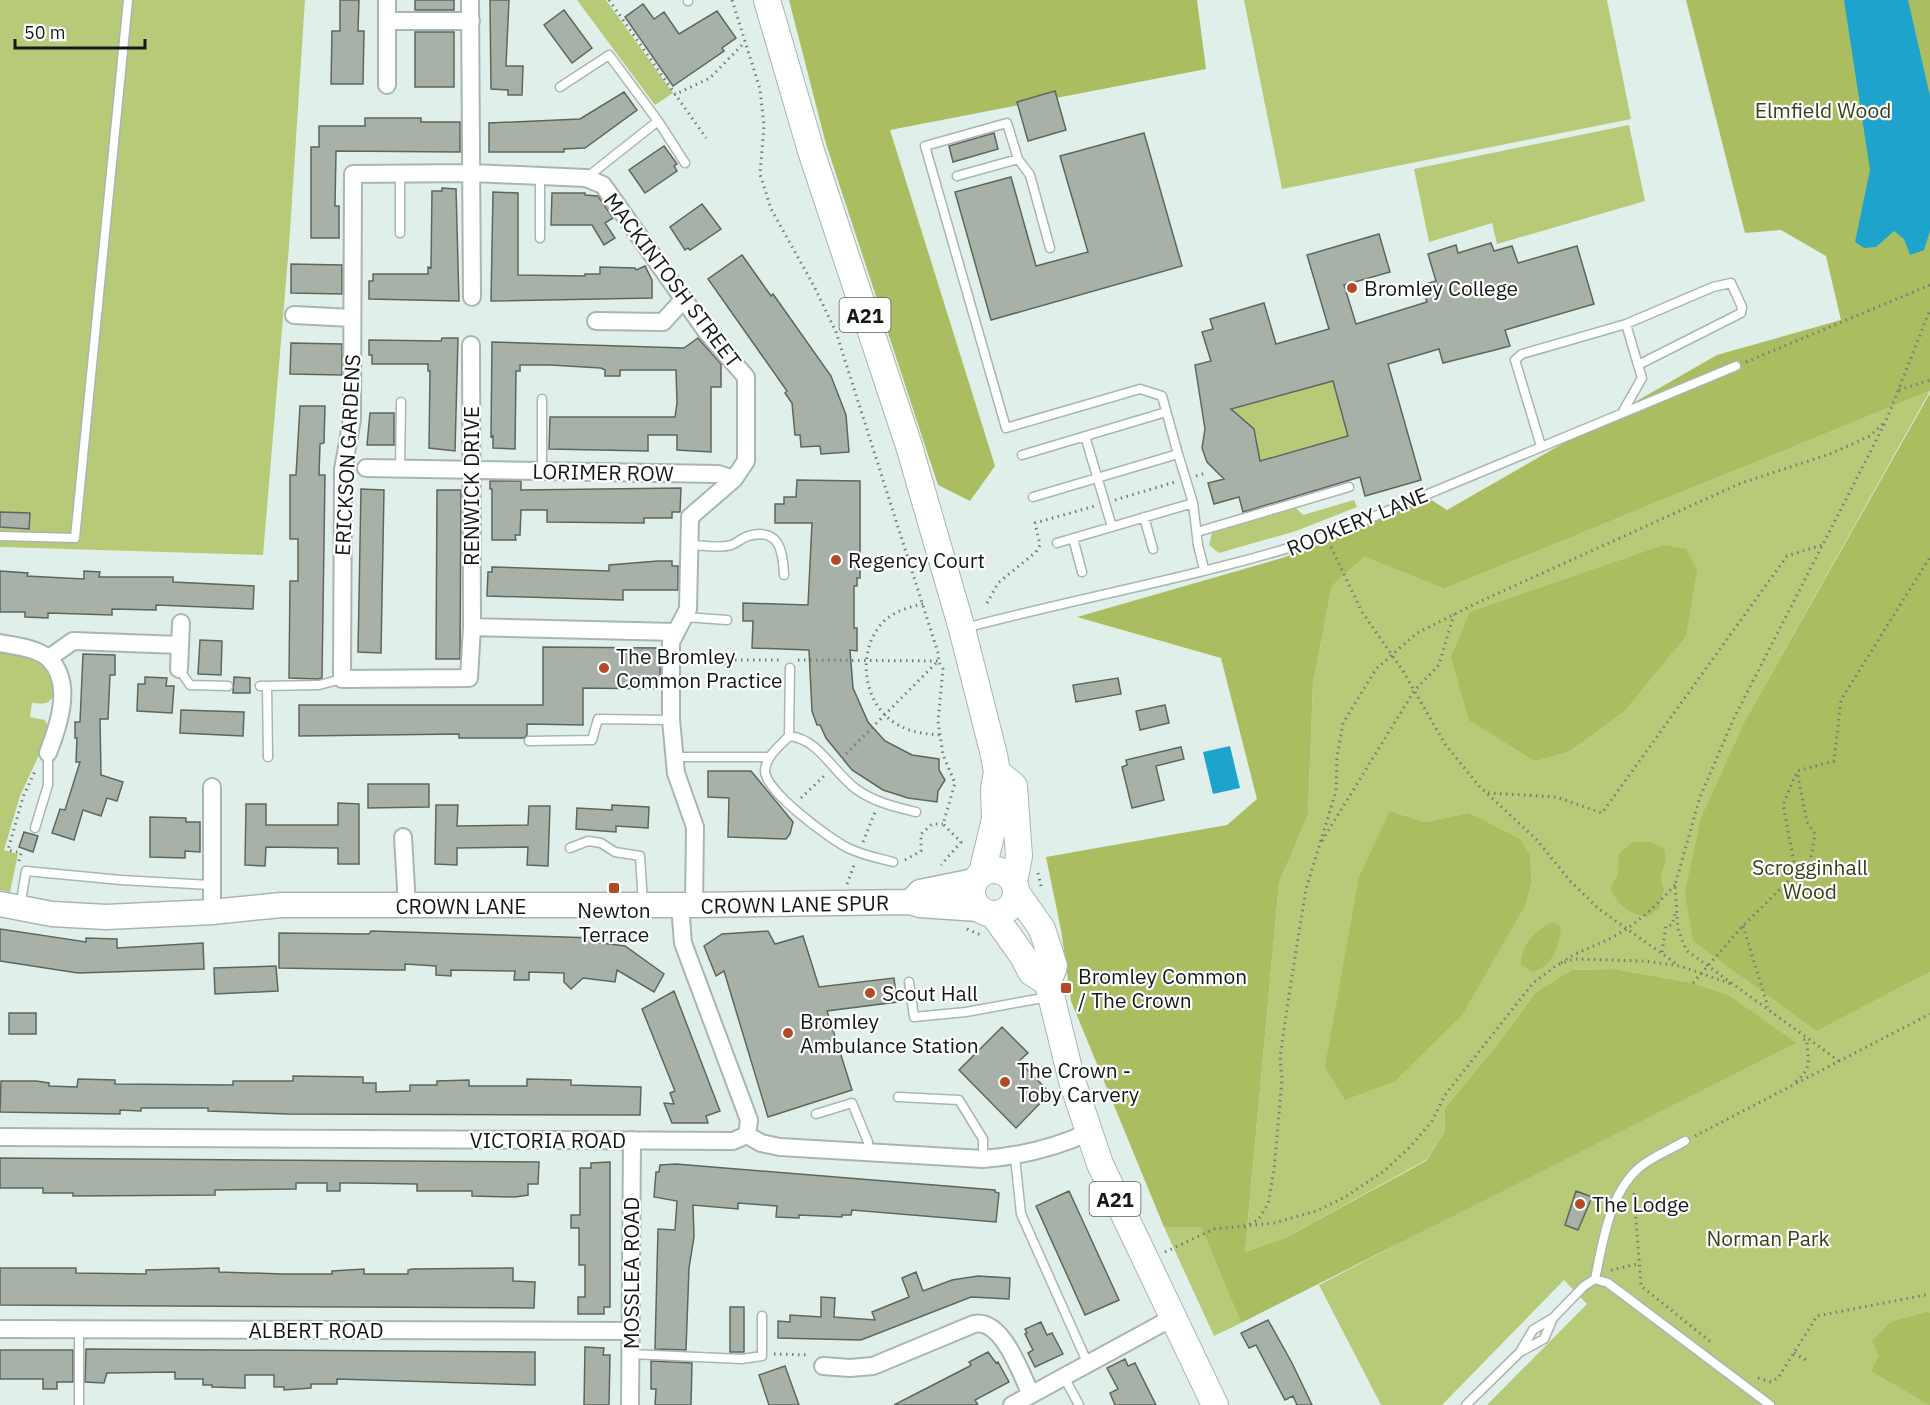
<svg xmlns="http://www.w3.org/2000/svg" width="1930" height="1405" font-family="'IBM Plex Sans',sans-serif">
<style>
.green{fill:#b7ca77;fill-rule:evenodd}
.forest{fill:#aabd61}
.water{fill:#1da3cc}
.building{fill:#a8b1a8;stroke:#5e675e;stroke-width:1.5;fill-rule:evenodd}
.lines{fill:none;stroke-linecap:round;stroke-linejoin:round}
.lane-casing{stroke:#a8b6b1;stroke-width:11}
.street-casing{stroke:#a8b6b1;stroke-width:20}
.secondary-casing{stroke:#a8b6b1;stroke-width:27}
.primary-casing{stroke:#a8b6b1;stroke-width:28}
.path{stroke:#737d7a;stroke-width:3;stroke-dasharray:1.5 4.5;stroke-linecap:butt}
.lane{stroke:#fff;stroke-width:8}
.street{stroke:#fff;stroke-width:16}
.secondary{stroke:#fff;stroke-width:24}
.primary{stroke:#fff;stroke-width:26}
.poi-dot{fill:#b24b24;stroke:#fff;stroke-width:2}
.labels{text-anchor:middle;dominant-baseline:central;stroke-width:4.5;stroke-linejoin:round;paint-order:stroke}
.shield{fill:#fff;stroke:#5a5e5d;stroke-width:1.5}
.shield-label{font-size:20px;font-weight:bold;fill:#141917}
.park-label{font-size:21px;fill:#384019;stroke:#fff}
.street-label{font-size:21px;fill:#141917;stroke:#fff}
.poi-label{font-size:21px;fill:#141917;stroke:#fff;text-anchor:start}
</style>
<rect width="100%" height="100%" fill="#e0efea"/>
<path class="green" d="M0,0H305L289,246L263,555L0,547Z
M577,0H606L673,93L655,105Z
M1244,0H1607L1631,119L1282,189Z
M1629,125L1645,201L1497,244L1492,223L1429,242L1414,169Z
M1333,381L1348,436L1254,462C1263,429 1252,421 1222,412Z
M1930,391L1747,717L1817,1031L1930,972V1405H1487L1587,1304L1564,1280L1442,1405H1381L1319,1285L1559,1160L1795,1043L1729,995L1693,983L1614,969L1571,970L1535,993L1501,1040L1444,1109L1445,1131L1426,1160L1285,1238L1245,1252L1279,883L1308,815L1313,683L1332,586L1364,557L1444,589ZM1686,635L1624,712L1570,751ZM1390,811L1425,822L1470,813L1530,856L1532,881L1526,904ZM1666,860L1661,878L1664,888H1610L1618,873Z
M1354,500L1357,507L1296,531L1219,553L1209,545L1212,533L1296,508L1303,515Z
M0,650C30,657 50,658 55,692C51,705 43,704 32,703L30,717L45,720L50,731L20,796L4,850L18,854L10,892L0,890Z
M1164,1227H1201L1241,1323L1214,1336Z"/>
<path class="forest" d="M789,0H1197L1206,69L890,130L995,466L970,501L938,485L826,144Z
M1686,0H1930V391L1444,589L1364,557L1332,586L1313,683L1308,815L1279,883L1245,1252L1285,1238L1426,1161L1445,1131L1444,1109L1501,1040L1535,993L1571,970L1614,969L1693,983L1729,995L1796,1043L1241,1323L1201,1227H1164L1071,1001L1061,930L1046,857L1227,825L1257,799L1221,658L1077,617L1282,558L1355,532L1422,494L1447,510L1717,355L1841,320L1826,256L1781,230L1745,233Z
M1930,393V972L1817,1031L1693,941L1685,892L1701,818L1747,717Z
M1664,545L1686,549L1697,570L1686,636L1624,712L1570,751L1535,761L1469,720L1451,657L1470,612Z
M1390,811L1425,822L1469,813L1520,839L1530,856L1532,881L1526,904L1462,1015L1395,1081L1345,1100L1325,1067L1359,877Z
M1633,842H1652L1664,849L1666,860L1661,878L1664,888L1659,909L1647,917C1627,913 1619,906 1610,888L1618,873L1619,854Z
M1554,922L1561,927C1559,948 1553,965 1533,972L1521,965C1521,945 1535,929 1554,922Z
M1927,1312L1930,1313V1405L1871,1371L1879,1356L1872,1341L1891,1322Z"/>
<path class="water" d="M1844,0H1908L1930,96V231L1924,250L1910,255L1904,239L1894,231L1876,247L1864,248L1855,242L1870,170Z
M1230,746L1240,788L1213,794L1203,752Z"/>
<path class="building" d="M340,0H359L358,31H364L363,84H331L332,31H340Z
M415,0H454V10H415Z
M490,0H509L506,66H523L522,95H508V90L491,89Z
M643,4L654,19L664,12L679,34L717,11L736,38L722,48L724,51L673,86L625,17Z
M564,10L592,48L572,63L544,25Z
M415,32H454V87H415Z
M1055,91L1066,130L1028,141L1017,102Z
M624,92L637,110L585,148L564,149V152H489V123L580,119Z
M365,118H421V122H460V152L336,151L335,206H339V238H311V147H319V126H365Z
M994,133L998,149L953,162L949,146Z
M1144,133L1182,266L991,320L955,192L1011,177L1036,266L1088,252L1060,156Z
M664,146L677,164L674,166L677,171L645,193L629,170Z
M442,188L456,189L459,301L369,299V281H373V274H428V267L431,268L432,191H442Z
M493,192L518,193V275L585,276V274H600V267L635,268L636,270L645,266L652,280V298L491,301Z
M552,193H585V195L598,196L613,218L605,223L615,238L604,245L592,225H551Z
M702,204L721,229L690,250L688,248L685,250L670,227Z
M1379,234L1390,272L1344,285L1356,324L1427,302L1422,285L1436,281L1428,254L1456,245L1458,253L1491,243L1494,251L1512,246L1518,263L1577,246L1594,304L1505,330L1510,346L1495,350L1443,363L1439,349L1388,364L1421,480L1365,496L1360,477L1243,512L1239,497L1214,504L1208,483L1224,479L1207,462L1202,448L1205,429L1195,365L1211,361L1202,332L1213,329L1210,319L1264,303L1276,344L1329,329L1307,255ZM1333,381L1348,436L1260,461L1254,429L1231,409Z
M742,255L771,296L773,294L831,376L846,415L849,452L821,454L820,446L801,447L800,435H795L792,403L785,393L787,391L708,279Z
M291,264L342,265V294L291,293Z
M442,338H458L455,451L429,448L430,371H428V364H372V355H369V340L441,341Z
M698,338L721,364V387H711V452L677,450V435H648V451L549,449L550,417H675L677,403L676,370H620V376H605V370L601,368L550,365H520V371H516L515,449L493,448V436L491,437L492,342L684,348Z
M291,343L342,344V375L290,374Z
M300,406H325L324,443L320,444L319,475H325L322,678L318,679L289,678L290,581H298V539H290V475H296Z
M370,413H394V445H367Z
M797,480L860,481V578H857V586H854V628H857V651L850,650L853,688L868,722L885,741L912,755L939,759V770L945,780L938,791L937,802L908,798L883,790L852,770L826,738L820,725H817L812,711L809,650L752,648L753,621H743V603L808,605L812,523H775V504H784V497H796Z
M490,481H521V490L681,488L680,512H672V518H644V523L547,522V510H521L520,535H515L516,540H492V489H490Z
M361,489L384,490L381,653L358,652Z
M437,490H461L460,659H436Z
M0,512L30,513L29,529L0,527Z
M658,561H672V566H678V590H623V600L487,596L488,572H492V567L609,571V565Z
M0,571L28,573L27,576L84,579V571L100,572L99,577H173V582L254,586L253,609L156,605V610L112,609V615L48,613V618L25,617V612H0Z
M200,640L222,641L221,675L198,674Z
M543,647L660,648V689L583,688V725L527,724V735L524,738H459V734L299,736V705H543Z
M83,654L115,655V675H110L108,719H100L101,775L123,782L117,801L107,798L101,816L83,810L74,840L52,833L60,809L65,810L80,762H76L77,738H75V722H80Z
M145,677L167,678L166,686H174L172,713L137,711L138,684H145Z
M234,677L250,678V693H233Z
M1118,678L1121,694L1076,702L1073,685Z
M1165,705L1169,723L1140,730L1136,711Z
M181,710L244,712L243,736L180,733Z
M1181,747L1184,759L1156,766L1164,800L1132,808L1122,767L1127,765L1126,760Z
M708,771H751L793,822L790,834L786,839L728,837L729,798L708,797Z
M368,784H429V807L368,808Z
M338,803L359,804V864H338V848L266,847L265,866L245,865L246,804H266V825H338Z
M436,805H458L457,826L528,825L529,806H550L548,866L527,865L528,847L457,848V865L435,864Z
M612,805L649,807L648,828L616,826V832L576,829L577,808L612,810Z
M150,817L186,818V822H200V852L185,851V858L150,857Z
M24,832L38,836L33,852L19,847Z
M0,929L86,942V938L117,939V948L203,943L204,969L78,973L0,961Z
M371,931L595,938L594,942L625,946L664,974L654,992L617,970L615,982L583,978L571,989L564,982V973L529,972V980H514L515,971L451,970V976L436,975V966L405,964V970H393L279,968V933L369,934Z
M768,931L775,944L803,936L819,987L894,978L897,1002L827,1011L852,1090L768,1117L724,971L716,976L704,946L722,934Z
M276,966L278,991L215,994L214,968Z
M674,991L720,1111L706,1116L708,1123H672L664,1103L674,1104L670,1093L675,1091L642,1009Z
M9,1013H36V1034H9Z
M1002,1027L1028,1053L1019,1061L1050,1093L1016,1128L959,1070Z
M293,1076L363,1077V1083H376V1092L410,1091V1085H437V1081L469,1080V1086H527V1079L571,1080V1085L641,1087L640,1115L287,1114L208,1111V1108H141V1111L120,1110V1114L0,1112L1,1081H36L49,1083V1086L77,1087L78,1079L115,1080V1084L233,1085V1081H293Z
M0,1158L539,1162L538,1184H528V1195L515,1197L472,1196V1191H417V1184L354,1183H340V1191H327V1183H296V1189L215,1190V1195L73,1196V1193H43V1188H0Z
M610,1162V1307H604V1314H578V1297H585V1265H579V1228H571V1215H580V1168H591V1163Z
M676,1164L995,1190V1192L999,1193L996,1222L852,1210L851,1215H842V1217L799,1215V1218L776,1217L777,1206L738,1203V1209L693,1205L694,1237L689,1268L686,1350L655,1349L658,1229L675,1230L677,1201L654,1197L656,1172H659L660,1165Z
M1069,1191L1119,1300L1085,1315L1036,1206Z
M1576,1191L1592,1197L1578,1230L1565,1225Z
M0,1268H76V1273L146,1274V1270L182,1269L219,1268V1272L283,1274H332V1271L364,1269V1274H408V1270L412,1269L513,1268V1281L535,1282L534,1308L0,1305Z
M916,1272L923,1291L952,1280L978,1276L1010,1278L1009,1299L971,1297L861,1340L778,1338V1321L790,1322V1315L821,1317V1297L835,1298L834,1317L875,1320L872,1312L909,1297L902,1278Z
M730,1307H744V1352H730Z
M1268,1320L1292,1363L1312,1405H1297L1293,1396L1285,1400L1256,1345L1249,1348L1241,1333Z
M1041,1322L1047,1335L1052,1333L1063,1354L1035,1367L1028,1353L1033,1350L1025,1334L1027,1333L1025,1329Z
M585,1347L604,1348L603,1355H610L609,1405H584Z
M86,1349L535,1352V1385L337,1379V1384H311V1388L284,1390V1387H274V1375H245V1388L212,1387V1385H203V1379H175V1372L107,1373L104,1383L85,1382Z
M0,1350H73V1382H57V1389H43V1379H0Z
M988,1352L996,1363L998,1362L1009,1382L975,1400L978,1405H894L968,1367L971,1365L969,1362Z
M1125,1359L1128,1366L1135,1363L1156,1405H1115L1110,1393L1118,1389L1107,1368Z
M651,1361L692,1363L691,1405H655L656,1389H651Z
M785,1366L799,1405H769L759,1375Z"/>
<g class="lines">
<defs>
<path id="lane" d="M688,0V1
M560,87L609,55L658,121L586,178
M658,121L685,163
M1018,159L1030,175L1050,248
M400,172V233
M957,176L1018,159L1007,123L925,146L1006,428L1140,389L1162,396L1178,454L1033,497
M540,238V176
M1626,324L1638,365
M1085,436L1112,527
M1541,446L1515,360L1522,354L1626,324L1713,287L1731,283L1742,307L1741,313L1638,365L1642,378L1622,413
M1178,454L1193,503
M1022,455L1166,412
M400,469L401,402
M542,470V399
M1144,517L1153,549
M1197,532L1349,487
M0,536L75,538L128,0
M1073,538L1082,572
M1057,543L1193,503L1198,545L1204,569
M689,545C701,545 719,549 731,545C737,543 742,538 748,536C780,527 783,552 784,575
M685,617L727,620
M965,628C1085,596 1209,575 1327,536L1736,366
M671,659L723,660
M790,668L789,736C781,745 766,756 765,770C764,791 830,839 848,848C862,855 878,858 893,862
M179,669L190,685L228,686
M260,686L319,685L342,679
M267,686L268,757
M789,736C819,739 832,771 856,789C874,802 895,807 916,812
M529,741L592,740L598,719L671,720
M674,757H769
M35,828L48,785V753
M570,848L588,841L601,843L615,852L640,856L643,904
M20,907L26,871L121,880L210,885
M909,982L914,1017L966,1012L1048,997
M898,1097L959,1100L983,1139V1159
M816,1114L852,1103L868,1142V1152
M1015,1157L1021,1214L1088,1364
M1595,1279C1603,1241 1610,1188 1644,1164C1656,1155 1672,1149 1685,1141
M79,1329V1405
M1520,1352L1544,1339L1553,1318
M631,1354L742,1359L762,1356V1316
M1064,1377L1079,1405
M1466,1405L1520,1352L1533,1330L1553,1318L1584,1286L1595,1279L1608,1283L1770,1405"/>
<path id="street" d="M470,0L472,297
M387,21H471
M387,85V0
M294,315L352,318
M596,321L663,322L683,300
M471,345L472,627L469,678L342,679L343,470L352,419L353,174L472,173L586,178L603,185L706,331L746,377V461L734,479L690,517L688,609L671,642V720L676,773L695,827L694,905
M366,468L718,474L734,479
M472,627L676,632
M0,643C15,646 38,648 49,659C74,683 58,727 48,753
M49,658L73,641L180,645
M179,669L181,623
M403,837L407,906
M680,905L683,943L749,1120L747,1135
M212,912V787
M747,1135L761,1143L780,1147L983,1159C1021,1156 1055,1148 1089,1132
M0,1137L733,1141L747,1135
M0,1329L631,1331
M823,1366L850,1368L873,1366L974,1324C1002,1318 1021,1373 1031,1395
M630,1405L632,1140
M1012,1405L1172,1318"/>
<path id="secondary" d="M911,902L920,892L974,881
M0,904L52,914L106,917L212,912L281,905H694L911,902L920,905L979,909"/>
<path id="primary" d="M767,0L811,151L909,446L962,629L994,755L997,772L994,789L995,819L982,873
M997,772L1014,786L1019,856L1014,882
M972 892a22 22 0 1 1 44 0a22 22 0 1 1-44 0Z
M1016,892L1042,929L1054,966L1048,983L1072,1081L1100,1164L1215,1405
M993,914L1023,956L1031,972L1048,983"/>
</defs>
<use href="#lane" class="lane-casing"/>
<use href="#street" class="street-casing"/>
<use href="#secondary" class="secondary-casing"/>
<use href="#primary" class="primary-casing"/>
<path class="path" d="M609,0L706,138
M732,0L760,89L764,126L760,174L771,209L814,286L836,332L939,656L938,661L943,669L938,721L943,755L955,783L943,824L961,842L941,865
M674,95L710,78L745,42
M1746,362L1930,285
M1899,390L1930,380
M1196,476L1206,473
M1115,500L1175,482
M1331,547L1362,612L1403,671L1445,744L1479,786L1537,840L1571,882L1599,909L1678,965
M987,603L998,583L1036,552L1040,545L1035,523L1095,506
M923,604C907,607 889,613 879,627C857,655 864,704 895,723C909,732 924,734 940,735
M735,660H780
M798,660L938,661
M842,758L938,661
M1488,793L1556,797L1602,813L1787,556L1822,545
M801,798L824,776
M1322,841L1414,691L1439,665L1454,614
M863,842L875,812
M905,860L921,851V834L932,824H943
M19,861L21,853L8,850L23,797L35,771
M1038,873L1042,890
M1793,878L1809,868L1815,834L1807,822L1797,771
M847,884L854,865
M1743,926L1768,1007
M967,929L983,936
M1662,952L1666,926L1672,925L1675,914
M1561,963C1577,951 1594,947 1611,938C1636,925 1656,906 1675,885
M1693,983L1739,930L1796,873L1783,805L1797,771L1834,761L1841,700L1930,557
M1839,1061L1686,950L1678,929L1675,885L1700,797L1734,718L1886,421L1930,310
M1796,1082C1814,1065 1807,1060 1807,1040L1803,1039
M1695,1136L1930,1014
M1634,1193L1641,1286L1712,1343
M1244,1227L1258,1220L1268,1204L1274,1170L1282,1079L1280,1057L1291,982L1306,889L1336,791L1337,757L1343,723L1376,669L1417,633L1481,601L1741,483L1830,454L1870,436L1886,421
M1165,1252L1214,1229L1274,1223L1316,1211L1345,1197L1384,1171L1410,1147L1432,1121L1445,1095L1533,983L1557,965L1574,959L1644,961L1680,966L1731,984
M1611,1270L1638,1264
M1794,1353L1808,1361
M774,1354L810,1355
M1758,1378L1771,1382L1778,1378L1817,1316L1930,1294"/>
<use href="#lane" class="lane"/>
<use href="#street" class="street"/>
<use href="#secondary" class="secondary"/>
<use href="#primary" class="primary"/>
</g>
<g class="poi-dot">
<circle cx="1352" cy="288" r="6"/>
<circle cx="836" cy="560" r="6"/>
<circle cx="604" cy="668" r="6"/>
<rect x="608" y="882" width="12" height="12" rx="3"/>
<rect x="1060" y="982" width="12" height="12" rx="3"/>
<circle cx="870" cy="993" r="6"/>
<circle cx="788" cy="1033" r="6"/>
<circle cx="1005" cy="1082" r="6"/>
<circle cx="1580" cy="1204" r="6"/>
</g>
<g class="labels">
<g class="shield">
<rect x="839.5" y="298" width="51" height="34" rx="4.5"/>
<rect x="1089.5" y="1182" width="51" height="34" rx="4.5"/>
</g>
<g class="shield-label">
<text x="865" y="315">A21</text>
<text x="1115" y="1199">A21</text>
</g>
<g class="park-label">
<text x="1823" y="110">Elmfield Wood</text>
<text x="1810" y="867">Scrogginhall<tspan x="1810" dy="24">Wood</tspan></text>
<text x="1768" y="1238">Norman Park</text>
</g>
<g class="street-label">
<text transform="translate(673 280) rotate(53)">MACKINTOSH STREET</text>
<text transform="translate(347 455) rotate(-87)">ERICKSON GARDENS</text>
<text transform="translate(603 472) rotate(1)">LORIMER ROW</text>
<text transform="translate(471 486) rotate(-90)">RENWICK DRIVE</text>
<text transform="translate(1357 521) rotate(-22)">ROOKERY LANE</text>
<text transform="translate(795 904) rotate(-1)">CROWN LANE SPUR</text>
<text x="461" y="906">CROWN LANE</text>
<text x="548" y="1140">VICTORIA ROAD</text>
<text transform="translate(631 1273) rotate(-90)">MOSSLEA ROAD</text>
<text x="316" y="1330">ALBERT ROAD</text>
</g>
<g class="poi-label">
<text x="1364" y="288">Bromley College</text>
<text x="848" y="560">Regency Court</text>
<text x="616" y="656">The Bromley<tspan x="616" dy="24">Common Practice</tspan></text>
<text x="614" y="910" text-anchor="middle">Newton<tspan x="614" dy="24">Terrace</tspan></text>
<text x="1078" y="976">Bromley Common<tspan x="1078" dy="24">/ The Crown</tspan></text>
<text x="882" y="993">Scout Hall</text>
<text x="800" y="1021">Bromley<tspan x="800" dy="24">Ambulance Station</tspan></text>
<text x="1017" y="1070">The Crown -<tspan x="1017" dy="24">Toby Carvery</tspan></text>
<text x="1592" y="1204">The Lodge</text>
</g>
</g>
<path d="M15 39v9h130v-9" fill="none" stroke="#141917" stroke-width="3"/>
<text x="24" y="39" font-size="18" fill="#141917" stroke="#ffffff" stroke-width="4.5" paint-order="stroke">50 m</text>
</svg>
